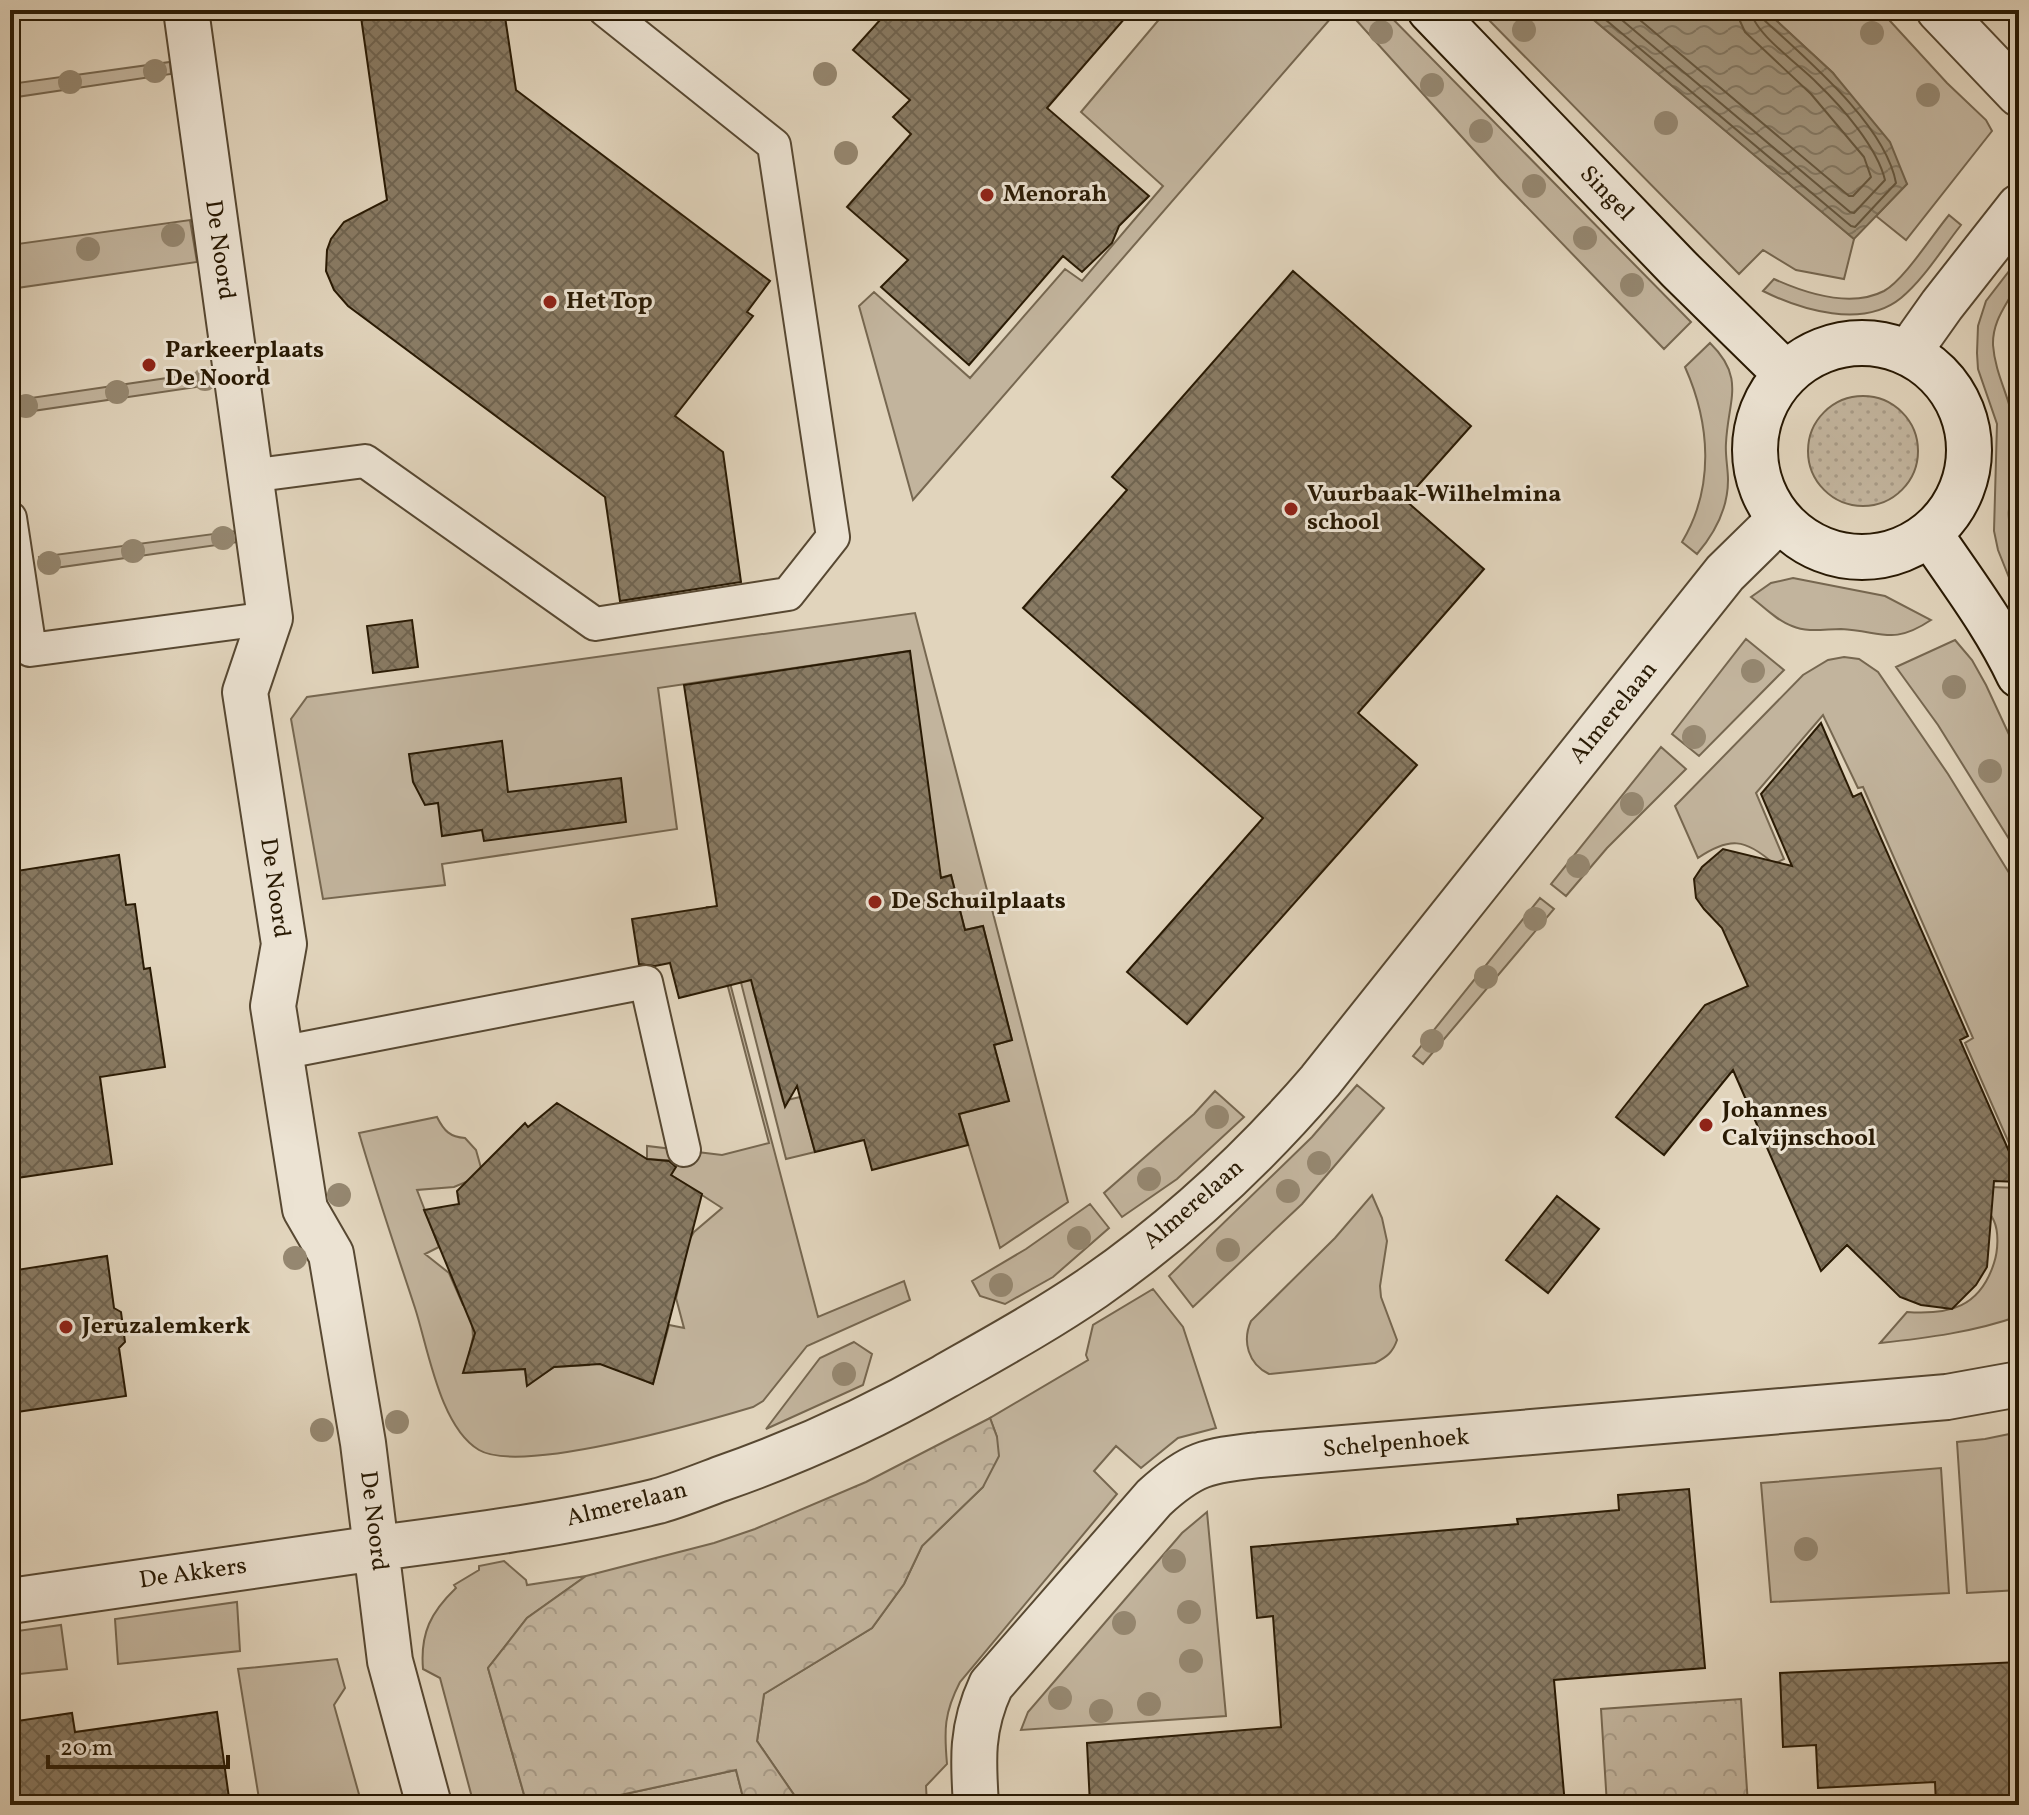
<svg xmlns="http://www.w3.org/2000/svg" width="2029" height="1815" font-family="Vollkorn,serif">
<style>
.grass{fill:#c2b49d;stroke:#766750;stroke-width:2}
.forest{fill:url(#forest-crowns);stroke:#766750;stroke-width:2}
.garden{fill:url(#garden-dots);stroke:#766750;stroke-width:2}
.water{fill:url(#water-waves);stroke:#72644d;stroke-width:2}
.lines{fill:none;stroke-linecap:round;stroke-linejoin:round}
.shore{stroke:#665840;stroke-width:2}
.building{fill:url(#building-cross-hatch);stroke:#291a04;stroke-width:2}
.service-casing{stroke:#574832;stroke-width:36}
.minor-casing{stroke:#574832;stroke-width:48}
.secondary-casing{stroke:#291a04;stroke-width:48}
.service{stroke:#ece3d3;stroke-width:32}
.minor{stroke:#ece3d3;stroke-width:44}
.secondary{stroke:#ece3d3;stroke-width:44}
.tree{fill:#958770}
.poi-dot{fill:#8f2418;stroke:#ece3d3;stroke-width:3}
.labels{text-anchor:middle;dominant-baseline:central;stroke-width:6;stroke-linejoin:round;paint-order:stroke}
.street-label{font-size:24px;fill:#291a04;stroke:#ece3d3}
.poi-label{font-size:24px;font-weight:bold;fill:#291a04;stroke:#ece3d3;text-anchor:start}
</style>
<defs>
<pattern id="forest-crowns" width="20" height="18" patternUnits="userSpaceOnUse" patternTransform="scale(2)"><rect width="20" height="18" fill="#c2b49d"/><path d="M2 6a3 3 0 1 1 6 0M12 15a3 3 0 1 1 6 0" fill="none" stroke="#a79a86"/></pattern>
<pattern id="garden-dots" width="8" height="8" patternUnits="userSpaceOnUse" patternTransform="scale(2)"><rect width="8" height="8" fill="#c2b49d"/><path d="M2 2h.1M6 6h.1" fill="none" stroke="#a79a86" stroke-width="1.8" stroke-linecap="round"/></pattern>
<pattern id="water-waves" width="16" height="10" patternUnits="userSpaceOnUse" patternTransform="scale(2)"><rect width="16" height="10" fill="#a2957d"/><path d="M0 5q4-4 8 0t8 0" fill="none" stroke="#847964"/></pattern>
<pattern id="building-cross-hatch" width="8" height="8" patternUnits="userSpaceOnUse" patternTransform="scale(2)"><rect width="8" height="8" fill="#897b64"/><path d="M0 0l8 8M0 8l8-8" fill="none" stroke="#706450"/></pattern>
</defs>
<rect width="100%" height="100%" fill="#e1d4bc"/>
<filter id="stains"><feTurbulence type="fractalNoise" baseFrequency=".0025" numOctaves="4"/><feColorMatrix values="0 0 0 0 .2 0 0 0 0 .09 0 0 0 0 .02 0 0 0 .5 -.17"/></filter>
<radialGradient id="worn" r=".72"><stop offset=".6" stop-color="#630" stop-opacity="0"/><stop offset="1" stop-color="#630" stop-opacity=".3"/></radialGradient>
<path class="grass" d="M1167,10H1323L1331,18L913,500L859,306L874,292L970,378L1065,269L1082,281L1163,186L1081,112Z
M1347,10H1384L1691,322L1664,349L1500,179Z
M1479,10H1582L1854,239L1844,279L1796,270L1763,250L1739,274Z
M1765,10H1880L1947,83L1986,120L1992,131L1906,240L1876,216L1907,184L1833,73Z
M170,62L171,74L10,98V84Z
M1949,215L1961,225C1942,249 1924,279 1901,298C1863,329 1801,310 1763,291L1774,279C1805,293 1851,308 1884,291C1904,280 1933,234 1949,215Z
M190,220L197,262L10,289V245Z
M2013,266L2019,271C2019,295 1992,312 1993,345C1995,373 2009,396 2014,423C2020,452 2011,480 2009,509C2007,527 2016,541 2019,557C2020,563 2019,570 2019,576L2010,580L1998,550L1994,531L1997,424L1978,369L1977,353L1978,326L1986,301Z
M1710,343C1746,378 1728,400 1726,443C1725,455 1728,468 1728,480C1728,509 1715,533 1697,554L1682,542C1715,487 1710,423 1685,367Z
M215,371L217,384L19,413L17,400Z
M236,531L238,542L41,570L39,557Z
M1793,578L1885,596L1931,620C1892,646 1882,631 1841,629C1825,629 1808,633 1792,626C1776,620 1764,607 1751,597L1771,583Z
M915,613L1068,1202L1000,1248L959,1114L1009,1101L994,1045L1012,1040L983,926L965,930L951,875L906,887L909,651L658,688L677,829L442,864L445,885L323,899L291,719L307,697Z
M1746,639L1784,670L1699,756L1672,734Z
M1955,640L1972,660L1986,685L2019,756V855L1938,725L1896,667Z
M1844,657L1859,659L1878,672L1948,774L2019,889V1166L1965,1043L1973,1038L1863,787L1858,788L1823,715L1756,793L1784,859L1774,864C1745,838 1729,837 1698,858L1675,806L1803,675L1828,660Z
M1661,747L1686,769L1607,848L1566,896L1551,884Z
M751,897L753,988L783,1101L800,1097L815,1152L786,1159L721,904Z
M1540,898L1554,909L1423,1064L1413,1056Z
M707,907H710L818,1317L904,1281L910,1300L807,1346L763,1401L753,1407C703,1422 521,1475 479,1450C440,1427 428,1348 415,1308C396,1250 376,1192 359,1133L437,1117C444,1131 450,1137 465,1138L476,1150L483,1175L454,1187L417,1190L439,1247L425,1254L449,1273L463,1305H471L473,1337L465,1373L525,1369L527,1385L554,1367L589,1365L591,1357L653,1384L669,1325L684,1328L676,1298L684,1264L677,1259L694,1232L722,1208L671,1175L678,1161L647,1159V1146L722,1155L769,1143Z
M1357,1085L1384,1108L1302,1204L1193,1307L1169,1276L1312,1137Z
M1215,1091L1244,1117L1177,1179L1122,1217L1104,1193L1194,1114Z
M1960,1186L2019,1188V1316C1974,1332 1927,1338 1880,1343L1907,1312C1950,1315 1980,1307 1994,1263C1998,1251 1999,1232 1994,1221C1987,1205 1973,1196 1960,1186Z
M1372,1195L1382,1218L1387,1241L1380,1286L1381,1297L1397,1340C1393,1352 1387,1357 1375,1363L1269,1374C1248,1364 1242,1341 1251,1321L1335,1238Z
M1090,1204L1109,1228L1053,1277L1005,1304L980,1296L972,1281L1026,1249Z
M1153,1289L1183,1327L1216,1428L1178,1438L1141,1468L1116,1446L1094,1471L1117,1494L960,1682C944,1713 944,1730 947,1764L926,1786L927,1805H801L757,1741L764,1694L872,1628L904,1584L922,1546L983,1487L997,1437L990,1418L1088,1360L1086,1355L1093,1325Z
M854,1342L872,1354L863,1385L766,1429L820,1358Z
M2019,1432V1590L1967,1593L1957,1442L1985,1439Z
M1941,1468L1949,1593L1771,1602L1761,1483Z
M1207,1512L1226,1716L1021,1730L1028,1712L1182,1533Z
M504,1561L526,1580L527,1585L586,1576L527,1618L488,1668L527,1805H474L440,1678L423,1669C420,1633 431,1612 456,1588L454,1585L479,1570V1566Z
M237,1602L240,1651L118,1664L115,1619Z
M61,1625L67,1669L10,1675V1632Z
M337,1659L345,1688L334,1705L362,1805H260L238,1669Z
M736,1770L745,1805H574Z"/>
<path class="forest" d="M990,1418L997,1437L999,1456L983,1487L922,1546L904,1584L872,1628L764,1694L757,1741L801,1805H745L736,1770L574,1805H527L488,1668L527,1618L586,1576L714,1543L755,1529L866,1482Z
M1741,1699L1748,1805H1607L1601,1709Z"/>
<path class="garden" d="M1808 451a55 55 0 1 1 110 0a55 55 0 1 1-110 0Z"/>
<path class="water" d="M1582,10H1765L1833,73L1890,142L1907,184L1854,239Z"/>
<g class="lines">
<path class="shore" d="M1594,10L1851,226L1855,227L1896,183C1885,124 1806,59 1763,19L1761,10
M1610,10L1850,212L1854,213L1885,180C1877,147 1842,107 1817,83C1801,66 1752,32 1751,10
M1628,10L1849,196H1853L1871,177L1864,157L1811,94L1745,32L1740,21L1739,10"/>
</g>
<path class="building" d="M360,10H504L516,90L770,281L747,312L753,316L675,416L723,452L741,582L620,601L605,497L348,306L334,290L326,271L327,250L331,239L344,222L387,200Z
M889,10H1132L1047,108L1149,196L1119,226L1112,243L1082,272L1063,256L969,365L881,287L908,260L847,207L911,134L893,117L910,100L853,50Z
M1293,271L1471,426L1405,500L1484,569L1358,713L1417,765L1187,1024L1127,972L1263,818L1023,608L1127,490L1112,477Z
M412,620L418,667L373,673L367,626Z
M910,651L941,878L951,875L965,930L983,926L1012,1040L994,1045L1009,1101L959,1114L968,1145L872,1170L864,1140L815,1152L797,1086L785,1107L751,980L679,998L670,963L655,966L639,964L632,919L717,906L684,685Z
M1821,723L1853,797L1861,793L1968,1036L1960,1040L2019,1174V1182L1994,1181L1987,1267L1976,1285L1952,1309L1921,1305L1900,1297L1847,1245L1821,1271L1733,1070L1664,1155L1616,1117L1705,1005L1748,986L1722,928L1704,909L1696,898L1694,879L1702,867L1723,849L1792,866L1761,794Z
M502,741L508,792L621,778L626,822L484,841L482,830L442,836L438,803L425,805L413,782L409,754Z
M119,855L126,905L135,904L144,969L150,968L165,1067L100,1077L112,1164L10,1179V872Z
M557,1103L647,1159L669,1161L676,1167L671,1175L702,1194L653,1384L600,1364L554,1367L527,1386L525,1369L463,1373L475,1333L424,1210L459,1204L457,1191L525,1123L528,1127Z
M1557,1196L1599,1229L1548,1293L1506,1260Z
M107,1256L114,1308L121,1312L125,1342L119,1348L126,1396L10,1413V1271Z
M1689,1489L1705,1668L1554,1680L1565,1805H1090L1087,1743L1281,1727L1273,1616L1257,1618L1251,1547L1518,1524L1517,1519L1619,1510L1618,1495Z
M2019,1662V1805H1936L1935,1782L1818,1788L1816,1745L1783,1747L1780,1673Z
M217,1712L230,1805H20L10,1722L72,1713L75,1732Z"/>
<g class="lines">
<defs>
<path id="service" d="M249,476L365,461L595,624L788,594L833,537L774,145L605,10
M10,518L30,650L270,618
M280,1053L646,982L684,1150"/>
<path id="minor" d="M186,10L270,618L245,692L284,944L273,1006L305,1209L331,1254L363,1443L390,1661L429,1805
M1939,10L2019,94
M1908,353L1942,305L2019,207
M10,1601C128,1584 245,1567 363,1550C462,1537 561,1525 658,1501C679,1495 699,1487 720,1479C798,1452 872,1418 944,1377C995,1348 1046,1320 1094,1287C1177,1229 1254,1158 1320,1081L1725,573L1779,520
M976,1805C973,1760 971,1728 991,1685L1154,1498C1193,1462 1208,1461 1259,1455L1947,1397L2019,1384"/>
<path id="secondary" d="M1430,10L1679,269L1786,374
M1755 450a107 107 0 1 1 214 0a107 107 0 1 1-214 0Z
M1930,534C1961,580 1995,624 2019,675"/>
</defs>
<use href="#service" class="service-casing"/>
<use href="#minor" class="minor-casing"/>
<use href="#secondary" class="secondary-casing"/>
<use href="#service" class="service"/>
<use href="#minor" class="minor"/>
<use href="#secondary" class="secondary"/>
</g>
<g class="tree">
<circle cx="1524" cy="30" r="12"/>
<circle cx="1381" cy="32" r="12"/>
<circle cx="1872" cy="33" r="12"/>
<circle cx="155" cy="71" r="12"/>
<circle cx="825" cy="74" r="12"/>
<circle cx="70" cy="82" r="12"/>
<circle cx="1432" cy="85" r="12"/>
<circle cx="1928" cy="95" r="12"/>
<circle cx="1666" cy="123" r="12"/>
<circle cx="1481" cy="131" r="12"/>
<circle cx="846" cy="153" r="12"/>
<circle cx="1534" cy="186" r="12"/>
<circle cx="173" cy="235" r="12"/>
<circle cx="1585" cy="238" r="12"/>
<circle cx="88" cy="249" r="12"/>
<circle cx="1632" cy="285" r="12"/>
<circle cx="205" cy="379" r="12"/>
<circle cx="117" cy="392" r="12"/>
<circle cx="26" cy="406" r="12"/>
<circle cx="223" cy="538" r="12"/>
<circle cx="133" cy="551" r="12"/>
<circle cx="49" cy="563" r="12"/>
<circle cx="1753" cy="671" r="12"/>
<circle cx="1954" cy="687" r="12"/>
<circle cx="1694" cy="737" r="12"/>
<circle cx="1990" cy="771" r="12"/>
<circle cx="1632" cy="804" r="12"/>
<circle cx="1578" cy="866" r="12"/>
<circle cx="1535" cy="919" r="12"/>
<circle cx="1486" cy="977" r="12"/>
<circle cx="1432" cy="1041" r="12"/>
<circle cx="1217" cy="1117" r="12"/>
<circle cx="1319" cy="1163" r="12"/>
<circle cx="1149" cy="1179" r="12"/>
<circle cx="1288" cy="1191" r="12"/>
<circle cx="339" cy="1195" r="12"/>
<circle cx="1079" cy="1238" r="12"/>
<circle cx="1228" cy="1250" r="12"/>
<circle cx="295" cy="1258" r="12"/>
<circle cx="1001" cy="1285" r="12"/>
<circle cx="844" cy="1374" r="12"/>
<circle cx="397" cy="1422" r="12"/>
<circle cx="322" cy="1430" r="12"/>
<circle cx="1806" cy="1549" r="12"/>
<circle cx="1174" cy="1561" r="12"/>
<circle cx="1189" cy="1612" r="12"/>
<circle cx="1124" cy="1623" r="12"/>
<circle cx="1191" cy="1661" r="12"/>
<circle cx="1060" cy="1698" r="12"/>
<circle cx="1149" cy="1704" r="12"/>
<circle cx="1101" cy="1711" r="12"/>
</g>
<g class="poi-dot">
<circle cx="987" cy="195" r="8"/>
<circle cx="550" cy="302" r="8"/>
<circle cx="149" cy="365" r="8"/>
<circle cx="1291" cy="509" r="8"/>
<circle cx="875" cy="902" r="8"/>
<circle cx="1706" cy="1125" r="8"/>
<circle cx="66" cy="1327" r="8"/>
</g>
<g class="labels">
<g class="street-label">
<text transform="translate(1606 194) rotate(46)">Singel</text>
<text transform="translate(219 250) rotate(82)">De Noord</text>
<text transform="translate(1614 713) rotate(-51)">Almerelaan</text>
<text transform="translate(274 888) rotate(82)">De Noord</text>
<text transform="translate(1194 1205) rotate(-41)">Almerelaan</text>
<text transform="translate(1396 1444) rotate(-5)">Schelpenhoek</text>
<text transform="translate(627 1505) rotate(-14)">Almerelaan</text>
<text transform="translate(373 1521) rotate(83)">De Noord</text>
<text transform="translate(193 1574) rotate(-8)">De Akkers</text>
</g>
<g class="poi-label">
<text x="1003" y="195">Menorah</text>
<text x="566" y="302">Het Top</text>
<text x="165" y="351">Parkeerplaats<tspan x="165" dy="28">De Noord</tspan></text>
<text x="1307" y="495">Vuurbaak-Wilhelmina<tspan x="1307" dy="28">school</tspan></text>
<text x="891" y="902">De Schuilplaats</text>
<text x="1722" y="1111">Johannes<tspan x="1722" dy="28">Calvijnschool</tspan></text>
<text x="82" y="1327">Jeruzalemkerk</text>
</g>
</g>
<rect width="2029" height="1815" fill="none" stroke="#e1d4bc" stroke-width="40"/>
<rect x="12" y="12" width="2005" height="1791" fill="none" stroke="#291a04" stroke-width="4"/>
<rect x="20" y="20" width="1989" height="1775" fill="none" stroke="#291a04" stroke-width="2"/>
<path d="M48 1755v12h180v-12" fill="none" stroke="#291a04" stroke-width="4"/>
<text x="60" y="1755" font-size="24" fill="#291a04" stroke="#ece3d3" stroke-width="6" paint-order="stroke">20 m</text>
<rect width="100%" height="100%" filter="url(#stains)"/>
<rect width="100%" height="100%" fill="url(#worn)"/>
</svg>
